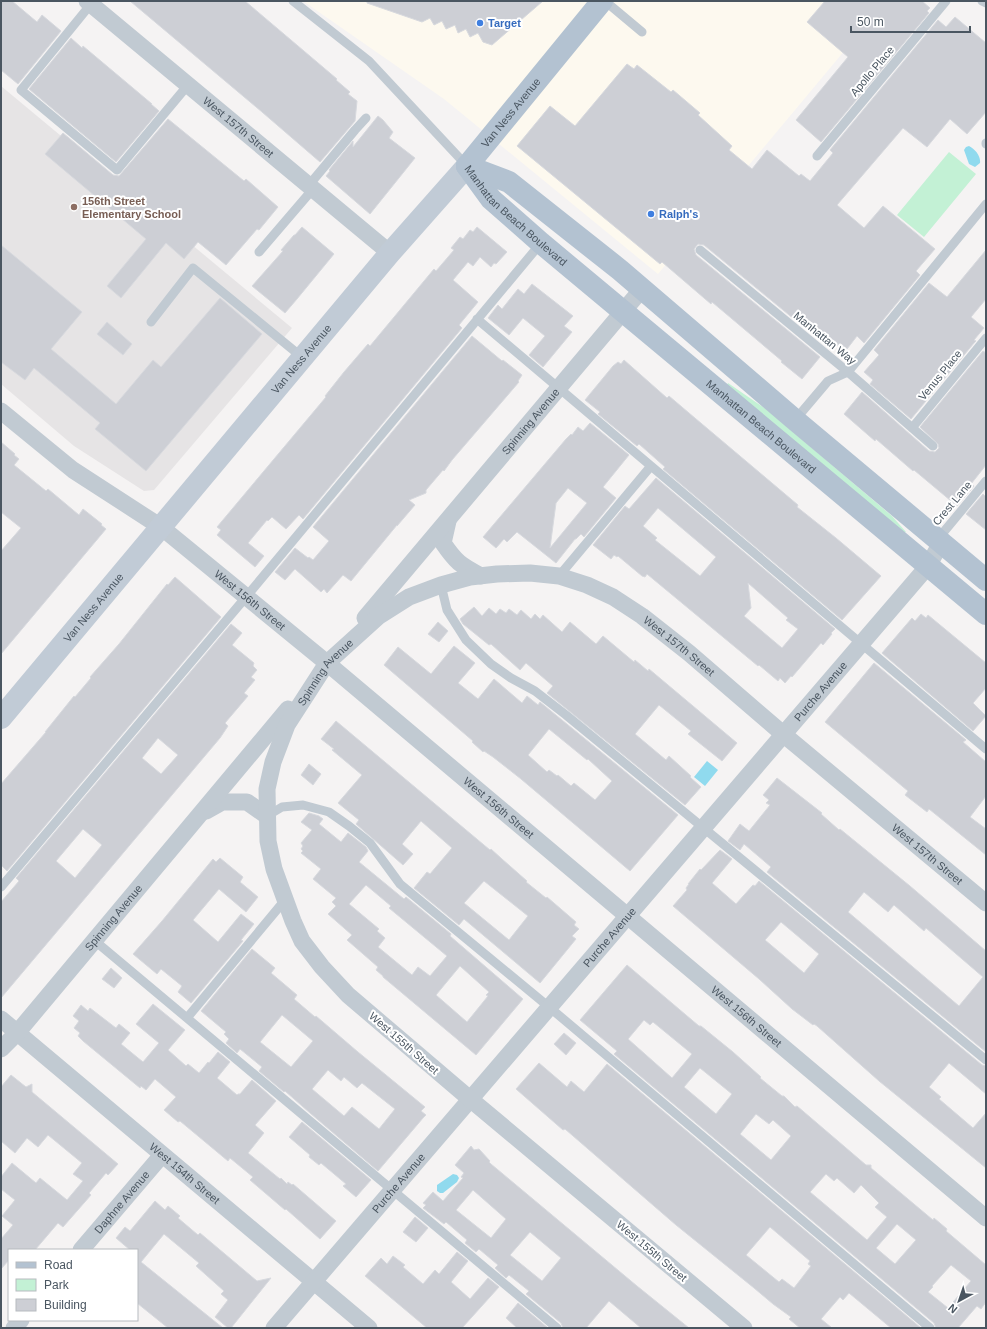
<svg xmlns="http://www.w3.org/2000/svg" width="987" height="1329" font-family="Arial,sans-serif">
<style>
.commercial{fill:#fdf9ef}
.education{fill:#e6e4e5}
.green{fill:#c3f1d5}
.water{fill:#90daee}
.building{fill:#cdcfd5;stroke:#d7d9de;fill-rule:evenodd}
.lines{fill:none;stroke-linecap:round;stroke-linejoin:round}
.service{stroke:#c1cad2;stroke-width:9}
.minor{stroke:#c1cad2;stroke-width:17}
.secondary{stroke:#c1cbd6;stroke-width:22}
.primary{stroke:#b3c2d1;stroke-width:22}
.shop-dot{fill:#3f7fe0;stroke:#fff;stroke-width:1.5}
.education-dot{fill:#8d6e63;stroke:#fff;stroke-width:1.5}
.labels{text-anchor:middle;dominant-baseline:central;stroke-width:4;stroke-linejoin:round;paint-order:stroke}
.shop-label{font-size:11px;font-weight:bold;fill:#366cbe;stroke:#fff;text-anchor:start}
.street-label{font-size:11px;fill:#4a5661;stroke:#fff}
.education-label{font-size:11px;font-weight:bold;fill:#785e54;stroke:#fff;text-anchor:start}
</style>
<rect width="100%" height="100%" fill="#f5f3f3"/>
<path class="commercial" d="M303,1H886L658,274L444,99Z"/>
<path class="education" d="M1,86L292,328L154,490L144,491L74,446L1,384Z"/>
<path class="green" d="M949,152L976,174L924,237L897,215Z
M728,383L766,409L892,516L906,532L903,533L727,385Z"/>
<path class="water" d="M969,146C975,149 981,156 980,163L975,167L969,164L964,150L966,147Z
M707,761L718,770L705,786L694,777Z
M453,1174L457,1175L459,1178L457,1182L443,1193H440L437,1191V1185Z"/>
<path class="building" d="M1,1H12L37,22L42,15L61,31L18,84L1,70Z
M130,1H245L337,79L336,80L350,92L348,94L357,101L355,121L320,162L262,112Z
M367,1H543L492,45L483,42L478,33L470,37L466,29L458,33L455,25L446,29L442,21L434,25L430,18L422,22L367,3Z
M825,1H922L930,8L927,11L929,13L821,142L796,120L848,57L807,22Z
M955,17L986,43V112L967,134L950,119L927,147L903,128L837,205L864,228L883,206L935,249L916,271L920,275L864,343L857,336L847,349L840,343L835,348L831,344L828,347L704,245L698,244L694,249L696,255L820,357L802,379L781,362L782,361L712,302L711,304L662,262L660,264L517,146L550,106L575,126L627,64L634,69L637,65L671,92L673,90L700,113L698,115L732,146L729,150L752,169L767,150L799,176L801,174L810,181L833,153L830,150L938,20L946,27Z
M71,38L82,48L83,46L152,104H151L159,111L116,162L29,89Z
M378,116L383,120L393,132L389,138L415,158L370,214L326,176L330,171L329,170L353,141V147Z
M168,119L244,181L246,179L278,207L259,230L257,229L226,265L198,242L184,259L166,243L121,298L107,286L146,239L45,154L63,133L113,175L119,176Z
M302,227L334,254L297,299L285,313L252,286L283,251L281,250L294,235H295Z
M477,227L507,252L496,264L494,263L491,267L480,257L473,266L468,262L453,280L478,302L459,325L462,328L303,519L299,515L286,529L272,517L268,521L267,520L248,543L264,556L255,567L217,535L221,530L217,527L326,397L325,396L344,372L368,344L370,346L434,269L436,271L454,250L451,248L460,237L463,239L470,230L473,232Z
M1,245L82,312L51,349L116,404L153,360L161,367L220,298L262,334L146,471L95,429L100,423L34,368L25,380L1,362Z
M986,250V299L971,317L984,328L974,340L976,341L974,343L911,419L870,384L873,380L864,372L879,355L874,350L929,283L947,297Z
M532,284L573,316L564,326L572,332L543,367L529,355L545,336L523,318L509,335L488,318L498,305L502,309L518,289L524,294Z
M107,322L132,344L123,355L97,334Z
M472,336L502,361L503,360L522,375L518,381L519,382L452,460L444,471L443,470L426,490V493L409,500L415,505L397,526V525L351,581L343,575L327,593L324,589L321,592L295,569L285,580L275,572L295,548L308,558L309,557L313,560L329,541L313,527Z
M983,351L986,353V465L971,484L974,486L957,506L914,470L913,471L876,439L875,441L844,414L862,392L929,451L935,452L939,448L938,444L920,427Z
M624,360L667,398L669,396L689,413L798,505L797,507L836,538L881,576L842,620L663,469L665,467L639,444L637,446L598,414L600,412L585,400L613,366L618,362L621,364Z
M590,423L629,455L603,487L616,498L584,537L581,534L576,539H575L556,563L517,532L507,542L504,539L496,548L483,537L566,439L571,434L572,435L578,427L583,431ZM568,488L587,503L550,548L556,503Z
M1,442L15,454L14,455L19,459L14,465L46,491L48,489L79,515L83,509L102,524L101,525L106,529L1,654V551L21,528L1,512Z
M656,478L835,629L831,633L832,634L823,645L821,643L792,677L791,676L785,683L780,678L778,681L759,665L758,666L647,574L645,577L642,576L618,556L617,557L614,555L611,559L593,545L625,506L629,509ZM658,508L716,557L700,576L655,540L657,538L643,526ZM748,583L788,618L786,620L798,629L782,648L744,616L751,608Z
M983,494L986,497V530L966,514Z
M175,577L221,617L7,871L1,865V784L46,732H45L74,696L75,697L91,678L90,677L119,644L167,584L168,585Z
M474,607L482,616L489,608L496,614L500,609L506,613L509,609L517,615L521,610L531,619L535,614L540,619L543,615L562,632L570,622L596,644L603,636L634,662L635,660L648,671L649,669L737,743L722,761L688,734L691,731L659,705L635,734L666,760L669,756L691,776L690,777L701,787L685,805L547,693L553,686L526,663L520,670L491,644L489,645L463,624L460,619Z
M921,614L926,618L928,615L986,663V688L973,703L986,716L973,731L882,653L912,618L915,621Z
M438,622L448,631L439,642L428,634Z
M231,624L242,633L232,645L254,663L253,666L257,670L251,677L255,680L244,693L248,696L225,723L228,726L220,738L1,998V902L19,881L16,878ZM158,738L178,755L161,774L142,758ZM83,829L102,845L75,878L56,861Z
M454,646L475,663L458,683L478,699L494,679L522,703L527,696L538,705L540,702L678,815L630,871L521,779L493,757L484,751L483,752L472,742L473,741L384,665L398,647L431,674ZM549,729L587,760L588,759L612,781L595,800L574,783L571,786L558,775L557,776L549,770L547,772L528,755Z
M874,663L966,740L963,742L986,762V796L970,817L986,829V855L929,809L927,812L905,795L908,791L825,722Z
M336,721L490,850L491,849L502,859L527,881L526,882L546,898L547,897L576,922L574,925L579,929L572,936L576,939L540,983L464,919L459,925L414,888L427,872L430,874L452,848L421,821L402,844L413,854L403,865L356,824L359,820L338,803L362,775L332,750L334,749L321,739ZM484,881L528,916L509,940L464,903Z
M309,764L321,774L313,785L301,775Z
M777,778L822,813L821,814L839,830L840,829L910,886L986,951V1052L767,872L771,867L744,844L740,850L728,841L740,824L749,831L770,805L766,803L769,800L763,795ZM864,892L888,912L894,905L924,931L926,928L983,977L959,1006L848,912Z
M309,813L319,816L323,819L319,824L341,842L348,833L366,847L368,851L359,862L404,899L406,897L451,934L450,936L523,999L476,1055L383,977V976L376,970L378,967L347,940L352,935L328,914L336,906L332,902L336,898L313,879L321,869L301,853L303,851L301,849L303,846L301,843L312,830L301,822ZM366,885L391,906L389,908L447,956L430,976L418,967L412,975L378,947L385,938L377,931L379,929L349,904ZM460,966L489,992L486,995L488,996L467,1022L436,995Z
M720,850L732,859L712,883L736,904L753,885L755,886L759,881L982,1065L986,1066V1094L949,1063L929,1087L941,1097L939,1099L973,1128L986,1113V1168L879,1081L817,1026L814,1024L813,1025L792,1009L759,979L673,906L687,890L686,888L689,884H688L700,869L701,870ZM781,922L819,954L804,973L765,940Z
M220,858L243,877L240,882L258,897L246,912L219,889L193,920L218,942L241,914L254,924L241,940L243,941L191,1003L178,992L182,986L161,969L157,974L133,954L162,921L213,859L216,862Z
M252,949L275,968L271,973L297,995L294,999L315,1017L316,1016L358,1052L425,1107L421,1111L426,1115L423,1118L378,1171L310,1113L285,1091L284,1092L259,1071L262,1067L240,1049L237,1053L226,1043L229,1039L224,1034L226,1032L201,1011ZM282,1015L313,1041L291,1067L260,1042ZM328,1070L341,1081L344,1077L357,1088L362,1083L395,1109L379,1129L352,1107L344,1116L312,1089Z
M627,965L699,1026H701L733,1052L761,1077L760,1078L782,1096H784L795,1107L797,1106L866,1165H871V1168L933,1220L934,1218L947,1229L946,1231L986,1265V1302L981,1309L977,1306L958,1328H936L934,1323L614,1054L617,1051L580,1020ZM644,1020L650,1025L653,1022L692,1054L672,1078L628,1039ZM700,1068L732,1094L716,1114L684,1087ZM756,1114L769,1124L773,1120L791,1136L771,1160L740,1134ZM826,1174L834,1181L837,1178L854,1193L861,1185L879,1203L875,1207L887,1217L867,1240L810,1192ZM897,1224L916,1240L895,1264L876,1248ZM951,1265L971,1281L948,1308L928,1292L933,1287L932,1286Z
M111,968L122,978L114,988L102,979Z
M153,1004L185,1030L168,1050L186,1066L188,1064L199,1073L208,1062L209,1063L218,1052L230,1062L217,1078L237,1095L238,1094H240L252,1080L276,1101L255,1125L264,1133L248,1153L280,1179L281,1178L287,1184L288,1182L292,1185L293,1184L336,1221L320,1239L286,1209L285,1210L250,1180L253,1177L230,1158L228,1161L180,1121L178,1122L164,1110L176,1097L155,1079L146,1090L141,1086L140,1088L83,1041L78,1036L80,1033L74,1028L79,1021L73,1016L81,1005L88,1011L90,1008L116,1028L119,1024L130,1033L121,1044L143,1062L159,1043L136,1024Z
M564,1033L576,1043L566,1055L554,1044Z
M539,1063L567,1087L571,1081L584,1092L607,1064L921,1328H891L849,1293L843,1300L840,1297L821,1319L832,1328H800L789,1319L791,1317L773,1304L754,1288L676,1225L565,1129L563,1130L516,1089ZM770,1227L810,1261L808,1264L811,1266L794,1288L782,1279L779,1282L746,1255Z
M11,1075L26,1087L32,1084V1092L118,1164L108,1175L106,1173L89,1193L91,1195L63,1227L58,1223L35,1250H9V1260L1,1269V1239L13,1225L2,1216L15,1200L1,1189V1177L12,1163L36,1183L40,1178L67,1200L83,1181L73,1174L82,1163L48,1135L38,1147L27,1138L15,1153L1,1141V1087Z
M302,1122L371,1180L356,1197L343,1186L346,1184L321,1163L319,1165L309,1157L310,1155L289,1137Z
M471,1146L474,1150L479,1149L490,1161L489,1162L491,1164L637,1286L689,1328H641L609,1301L586,1328H563L561,1323L526,1294L529,1291L509,1275L506,1278L495,1268L498,1265L479,1249L476,1252L465,1243L467,1240L446,1222L444,1224L423,1208L426,1205L423,1203L433,1192L443,1201L463,1178L461,1177L464,1173L455,1165ZM473,1190L506,1219L491,1238L456,1210ZM530,1232L561,1258L542,1281L510,1255Z
M155,1201L165,1210L168,1206L180,1216L178,1218L198,1235L200,1233L257,1281L271,1278L231,1328H228L215,1317L228,1300L221,1294L224,1291L196,1266L199,1263L164,1234L141,1262L223,1328H168L137,1303V1250H130L116,1238L125,1227L130,1231Z
M415,1217L428,1228L416,1242L403,1232Z
M457,1252L468,1261L451,1282L470,1299L488,1278L499,1287L462,1328H427L365,1276L381,1258L387,1264L393,1256L405,1265L403,1267L423,1284L435,1270L439,1274Z
M518,1303L548,1328H517L506,1318Z"/>
<g class="lines">
<path class="service" d="M293,1L369,61L467,166
M605,1L642,32
M982,1L986,3
M91,4L21,90L117,170L188,85
M986,144V143
M817,156L946,1
M309,185L355,130L366,118
M700,250L848,372L933,446
M259,252L313,189
M477,319L986,749
M151,322L193,268L303,358
M795,420L828,381L848,372L986,204
M912,428L986,338
M937,540L986,481
M559,576L651,466
M441,585L447,610L466,640L491,664L511,678L535,691L566,715L986,1060
M267,816L282,807L303,805L329,812L349,826L370,843L400,884L549,1007L930,1328
M1,887L246,597L541,243
M95,941L557,1328
M187,1018L285,900"/>
<g class="minor">
<path id="s1" d="M87,1L390,253"/>
<path id="s2" d="M1,411L73,470L161,527L327,663L986,1218"/>
<path d="M448,521L443,543C456,562 460,565 481,576"/>
<path id="s3" d="M365,618L642,289"/>
<path d="M206,811L222,802H247L267,816"/>
<path id="s4" d="M1,1019L369,1328"/>
<path id="s5" d="M1,1049L17,1033L288,709"/>
<path id="s6" d="M81,1250L162,1155"/>
<path d="M14,1328L21,1320"/>
<path id="s7" d="M274,1328L928,566L941,543"/>
<path id="s8" d="M744,1328L470,1099L348,995L322,967L302,941L293,921L274,869L268,841L267,789L273,762L287,725L327,663L379,616L409,597L441,585L470,577L497,574L530,573L559,576L587,585L613,597L642,616L689,653L783,734L986,903"/>
</g>
<path class="secondary" id="s9" d="M1,718L390,253L467,166"/>
<g class="primary">
<path id="s10" d="M467,166L491,199L541,243L986,614"/>
<path d="M467,166L509,182L620,270L795,420L986,580"/>
<path id="s11" d="M467,166L602,1"/>
</g>
</g>
<g class="shop-dot">
<circle cx="480" cy="23" r="4"/>
<circle cx="651" cy="214" r="4"/>
</g>
<circle class="education-dot" cx="74" cy="207" r="4"/>
<g class="labels">
<g class="shop-label">
<text x="488" y="23">Target</text>
<text x="659" y="214">Ralph's</text>
</g>
<g class="street-label">
<text transform="translate(872 71) rotate(-50)">Apollo Place</text>
<text stroke="none"><textPath href="#s11" startOffset="69">Van Ness Avenue</textPath></text>
<text stroke="none"><textPath href="#s1" startOffset="197">West 157th Street</textPath></text>
<text stroke="none"><textPath href="#s10" startOffset="70">Manhattan Beach Boulevard</textPath></text>
<text transform="translate(825 338) rotate(39)">Manhattan Way</text>
<text stroke="none"><textPath href="#s9" startOffset="468">Van Ness Avenue</textPath></text>
<text transform="translate(940 375) rotate(-51)">Venus Place</text>
<text stroke="none"><textPath href="#s3" startOffset="257">Spinning Avenue</textPath></text>
<text stroke="none"><textPath href="#s10" startOffset="394">Manhattan Beach Boulevard</textPath></text>
<text transform="translate(952 503) rotate(-50)">Crest Lane</text>
<text stroke="none"><textPath href="#s2" startOffset="313">West 156th Street</textPath></text>
<text stroke="none"><textPath href="#s9" startOffset="144">Van Ness Avenue</textPath></text>
<text stroke="none"><textPath href="#s8" startOffset="1287">West 157th Street</textPath></text>
<text stroke="none"><textPath href="#s8" startOffset="879">Spinning Avenue</textPath></text>
<text stroke="none"><textPath href="#s7" startOffset="839">Purche Avenue</textPath></text>
<text stroke="none"><textPath href="#s2" startOffset="637">West 156th Street</textPath></text>
<text stroke="none"><textPath href="#s8" startOffset="1611">West 157th Street</textPath></text>
<text stroke="none"><textPath href="#s5" startOffset="173">Spinning Avenue</textPath></text>
<text stroke="none"><textPath href="#s7" startOffset="515">Purche Avenue</textPath></text>
<text stroke="none"><textPath href="#s2" startOffset="961">West 156th Street</textPath></text>
<text transform="translate(404 1043) rotate(41)">West 155th Street</text>
<text stroke="none"><textPath href="#s4" startOffset="240">West 154th Street</textPath></text>
<text stroke="none"><textPath href="#s7" startOffset="191">Purche Avenue</textPath></text>
<text stroke="none"><textPath href="#s6" startOffset="63">Daphne Avenue</textPath></text>
<text transform="translate(652 1251) rotate(40)">West 155th Street</text>
</g>
<g class="education-label">
<text x="82" y="201">156th Street<tspan x="82" dy="13">Elementary School</tspan></text>
</g>
</g>
<rect width="987" height="1329" fill="none" stroke="#4a5661" stroke-width="4"/>
<rect x="8" y="1249" width="130" height="72" fill="#ffffff" stroke="#b7bbc0"/>
<rect x="16" y="1262" width="20" height="6" fill="#b3c2d1" stroke="#b7bbc0"/>
<text x="44" y="1269" font-size="12" fill="#4a5661">Road</text>
<rect x="16" y="1279" width="20" height="12" fill="#c3f1d5" stroke="#b7bbc0"/>
<text x="44" y="1289" font-size="12" fill="#4a5661">Park</text>
<rect x="16" y="1299" width="20" height="12" fill="#cdcfd5" stroke="#b7bbc0"/>
<text x="44" y="1309" font-size="12" fill="#4a5661">Building</text>
<g transform="translate(959 1301) rotate(220)" stroke="#ffffff" stroke-width="3" paint-order="stroke">
<path d="M0-3L7 15L0 10L-7 15Z" fill="#4a5661"/>
<text y="-6" font-size="11" font-weight="bold" text-anchor="middle" fill="#4a5661">N</text>
</g>
<path d="M851 26v6h119v-6" fill="none" stroke="#4a5661" stroke-width="2"/>
<text x="857" y="26" font-size="12" fill="#4a5661" stroke="#ffffff" stroke-width="3" paint-order="stroke">50 m</text>
</svg>
